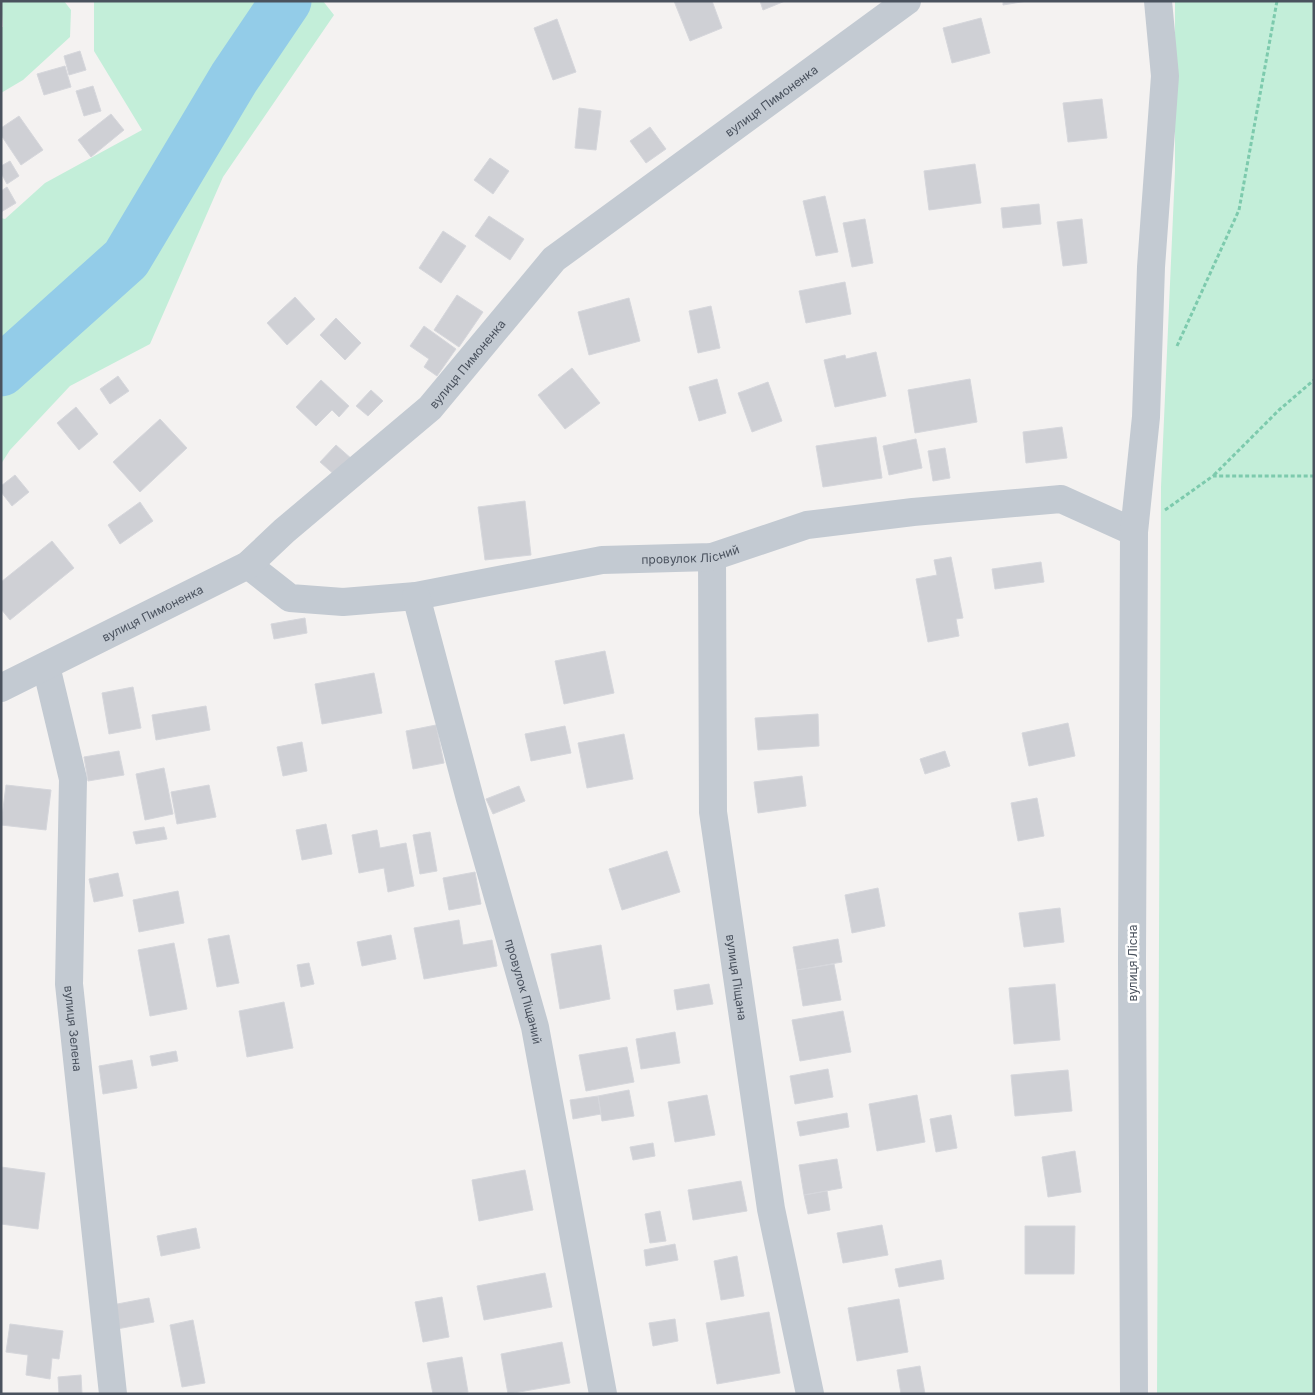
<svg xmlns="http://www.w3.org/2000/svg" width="1315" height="1395" font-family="Inter,sans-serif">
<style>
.green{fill:#c3eed9}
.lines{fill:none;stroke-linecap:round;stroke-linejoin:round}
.river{stroke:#93cce8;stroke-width:51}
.building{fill:#cfd0d5;stroke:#d6d7dc}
.path{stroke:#7dcaad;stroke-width:3;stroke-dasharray:4 2.5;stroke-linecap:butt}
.street{stroke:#c3cad2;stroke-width:28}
.labels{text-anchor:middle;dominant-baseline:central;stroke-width:5;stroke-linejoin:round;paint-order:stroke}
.street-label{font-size:12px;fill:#4a525e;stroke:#fff}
</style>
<rect width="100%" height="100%" fill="#f4f2f1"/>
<path class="green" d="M1,1H64L71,10L70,37L23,80L1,93V27H3Z
M94,1H323L334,15L223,177L150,344L70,386L10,450L1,464V218L5,219L45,183L142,130L94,51Z
M1175,1H1314V1394H1157L1161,487L1175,171Z"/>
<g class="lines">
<path class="river" d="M1,371L126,259L234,78L286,1"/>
</g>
<path class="building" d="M674,1H712L722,28L690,41Z
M760,1H785L763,10Z
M1003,1H1027L1003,5Z
M981,18L990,53L952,63L943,28Z
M557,19L576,72L553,80L534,28Z
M80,51L86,70L69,75L64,56Z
M65,66L71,87L44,95L37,74Z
M93,86L101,111L84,116L76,91Z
M1102,99L1107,138L1068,142L1063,103Z
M579,108L601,111L596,150L575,148Z
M111,114L124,130L91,157L78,140Z
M19,116L43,150L21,165L1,135V128Z
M650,127L666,149L646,163L630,141Z
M490,158L509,171L493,194L474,180Z
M10,161L19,176L7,184L1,173V166Z
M975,164L981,203L929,210L924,171Z
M7,187L16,203L1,212V191Z
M825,196L838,252L816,256L803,201Z
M1039,204L1041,224L1003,228L1001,208Z
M489,216L524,239L510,260L475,236Z
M865,219L873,263L852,267L843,223Z
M1082,219L1087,263L1063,266L1057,222Z
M443,231L466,246L441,283L419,268Z
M845,282L851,314L806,323L799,291Z
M457,295L483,312L459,347L434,330Z
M295,297L315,319L287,345L267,323Z
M629,298L640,341L589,355L578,312Z
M711,306L720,348L698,353L689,311Z
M336,318L361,343L345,360L320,335Z
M424,326L456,349L437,376L424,367L429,359L410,346Z
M876,352L886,396L835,407L824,360L845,355L846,359Z
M572,368L600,403L565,429L538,395Z
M118,376L129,391L110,404L100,389Z
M717,379L726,413L699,421L689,387Z
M970,379L977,422L915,433L908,390Z
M321,380L349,406L339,417L332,410L316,426L296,407Z
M768,382L782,421L752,432L738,393Z
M371,390L383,401L368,416L356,406Z
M76,407L98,434L79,450L57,423Z
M160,419L187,448L140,492L113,462Z
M1062,427L1067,458L1026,463L1023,432Z
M876,437L882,478L823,487L816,446Z
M916,439L922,468L889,475L883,446Z
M336,445L353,460L337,477L320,462Z
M945,448L950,478L933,481L928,451Z
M15,475L29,492L12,506L1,492V486Z
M525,501L531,555L485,560L478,507Z
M140,502L153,521L120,544L108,525Z
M52,541L74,568L10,620L1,609V582Z
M951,557L963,618L956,619L959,636L928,642L916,579L937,575L934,560Z
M1041,562L1044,582L995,589L992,569Z
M305,618L307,633L274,639L271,624Z
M605,651L614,693L564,704L555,661Z
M374,673L382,713L322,724L315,684Z
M133,687L141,728L109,734L102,693Z
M206,706L210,730L156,740L152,715Z
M818,714L819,746L758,750L755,718Z
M1068,723L1075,756L1029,766L1022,733Z
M436,725L444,763L413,769L406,731Z
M565,726L571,753L531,761L525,734Z
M624,734L633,779L587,788L578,743Z
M302,742L307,771L283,776L277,747Z
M119,751L124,775L88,781L84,757Z
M945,751L950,766L925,774L920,759Z
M164,768L173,814L145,820L136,774Z
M802,776L806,806L758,813L754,782Z
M6,785L51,790L46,830L1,825Z
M209,785L216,817L177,824L171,792Z
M519,786L525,801L493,814L486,799Z
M1037,798L1044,836L1018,841L1011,803Z
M326,824L332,854L302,860L296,830Z
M164,827L167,839L136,844L133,832Z
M377,830L380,848L406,843L414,886L388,892L384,868L359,873L352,835Z
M430,832L437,871L420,874L413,835Z
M667,851L680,892L622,910L609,869Z
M475,872L481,904L449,910L443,878Z
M118,873L123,896L94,902L89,879Z
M878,888L885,926L852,933L845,895Z
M178,891L184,923L139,932L133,900Z
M1060,908L1064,942L1024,947L1019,913Z
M459,920L463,945L492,940L497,966L424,979L414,928Z
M229,935L239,983L217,987L208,939Z
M391,935L396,959L362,966L357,942Z
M838,939L842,962L797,970L793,947Z
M174,943L187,1009L150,1016L138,950Z
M601,945L610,999L560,1009L551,954Z
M309,963L314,984L301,987L297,965Z
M834,964L841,1000L803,1006L797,970Z
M709,984L713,1004L677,1010L674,990Z
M1055,984L1060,1040L1014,1044L1009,988Z
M284,1002L293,1048L247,1057L239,1011Z
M843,1011L851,1052L800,1061L792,1020Z
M675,1032L680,1063L641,1069L636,1039Z
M627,1047L634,1082L586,1091L579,1055Z
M176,1051L178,1061L152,1066L150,1056Z
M132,1060L137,1088L103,1094L99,1066Z
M828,1069L833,1097L795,1104L790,1076Z
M1068,1070L1072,1111L1015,1116L1011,1075Z
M629,1090L634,1116L602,1121L598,1096Z
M707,1095L715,1135L675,1142L668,1102Z
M917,1095L925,1142L877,1151L869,1104Z
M598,1096L601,1114L573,1119L570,1100Z
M847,1113L849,1127L800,1136L797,1122Z
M951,1115L957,1148L936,1152L930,1119Z
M653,1143L655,1156L633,1160L630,1147Z
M1075,1151L1081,1192L1048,1197L1042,1157Z
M837,1159L842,1188L804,1195L799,1165Z
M1,1167L45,1173L38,1229L1,1224Z
M525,1170L533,1210L479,1221L472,1180Z
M741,1181L747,1211L693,1220L688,1190Z
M827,1191L830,1210L808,1214L804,1195Z
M660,1211L666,1241L650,1243L645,1214Z
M882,1225L888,1255L843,1263L837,1233Z
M1025,1226H1075L1074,1274H1025Z
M196,1228L200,1248L161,1256L157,1236Z
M675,1244L678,1260L646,1266L644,1250Z
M737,1256L744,1296L721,1300L714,1261Z
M941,1260L944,1279L899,1287L895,1269Z
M545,1273L552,1307L484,1320L477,1286Z
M442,1297L449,1337L423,1342L415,1302Z
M149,1298L154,1322L117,1329L112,1305Z
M899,1299L908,1352L857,1361L848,1308Z
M769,1312L780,1373L717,1384L706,1323Z
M675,1319L678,1341L653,1346L649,1323Z
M193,1320L205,1383L182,1387L170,1325Z
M10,1324L63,1331L59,1359L52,1358L50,1379L26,1375L28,1355L6,1352Z
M562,1342L570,1383L508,1394L501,1354Z
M462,1357L468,1392L433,1394L427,1363Z
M920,1366L925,1394H901L897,1370Z
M81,1375L82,1394H59L58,1377Z"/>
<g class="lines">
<path class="path" d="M1177,346L1239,210L1277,1
M1214,475L1279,410L1314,380
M1165,510L1213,476H1314"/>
<g class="street">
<path id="s1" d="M712,557L713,812L771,1209L810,1394"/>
<path id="s2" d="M248,565L290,598L343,602L416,596L602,560L712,557L807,525L913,512L1061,499L1134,532"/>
<path id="s3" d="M416,596L470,799L535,1027L603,1394"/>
<path id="s4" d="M46,666L73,779L69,984L113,1394"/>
<path id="s5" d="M1,688L248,565L284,531L430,408L554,259L907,1"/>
<path d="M1134,1394L1132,961L1134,532L1146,417L1151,267L1165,76L1158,1"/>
</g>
</g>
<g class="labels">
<g class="street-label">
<text stroke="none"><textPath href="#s5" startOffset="979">вулиця Пимоненка</textPath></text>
<text stroke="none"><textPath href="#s5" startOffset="574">вулиця Пимоненка</textPath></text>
<text stroke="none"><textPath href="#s2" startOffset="458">провулок Лісний</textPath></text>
<text stroke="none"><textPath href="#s5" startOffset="169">вулиця Пимоненка</textPath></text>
<text transform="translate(1132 963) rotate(-90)">вулиця Лісна</text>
<text stroke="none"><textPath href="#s1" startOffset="422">вулиця Піщана</textPath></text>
<text stroke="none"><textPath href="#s3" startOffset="410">провулок Піщаний</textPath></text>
<text stroke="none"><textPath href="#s4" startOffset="366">вулиця Зелена</textPath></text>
</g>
</g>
<rect width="1315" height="1395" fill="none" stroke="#4a525e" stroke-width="5"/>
</svg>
